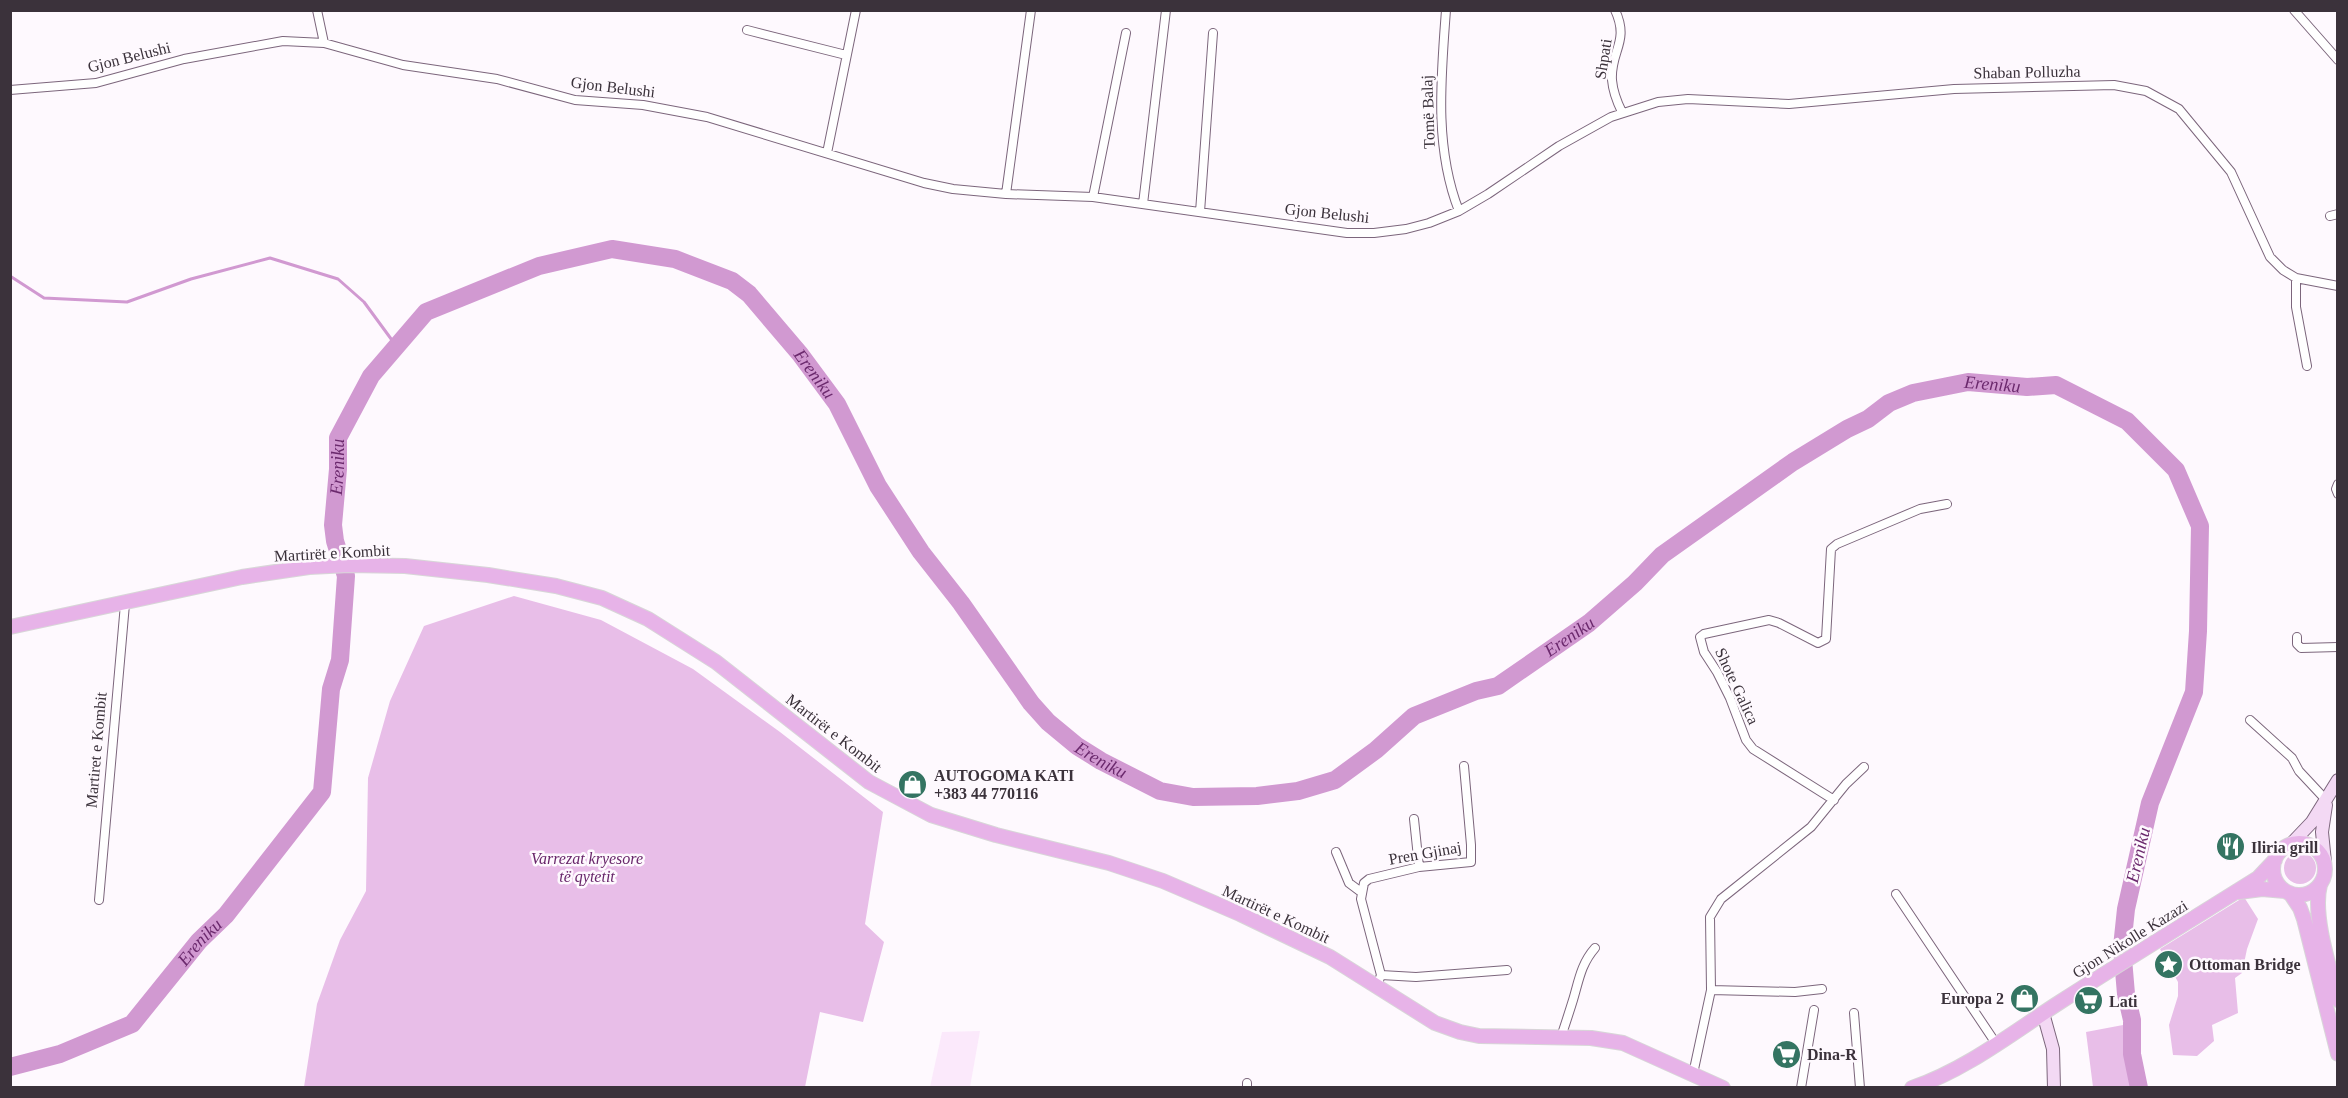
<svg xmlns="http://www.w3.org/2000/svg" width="2348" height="1098" font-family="'Times New Roman',serif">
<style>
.built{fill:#fbe9fb}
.green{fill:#e8bee8}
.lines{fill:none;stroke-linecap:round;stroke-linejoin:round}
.stream{stroke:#d199d1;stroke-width:3}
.river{stroke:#d199d1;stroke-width:18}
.street-casing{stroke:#7c667c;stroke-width:10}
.secondary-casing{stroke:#7c667c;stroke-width:14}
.primary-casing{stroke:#d8d6d8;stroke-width:16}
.street{stroke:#fff;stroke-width:8}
.secondary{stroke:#f3d9f4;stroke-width:12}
.primary{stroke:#e7b3e8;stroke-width:14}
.labels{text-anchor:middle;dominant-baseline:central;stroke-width:5;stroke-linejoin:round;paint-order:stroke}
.street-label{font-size:16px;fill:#3b323b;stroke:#fef9fe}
.poi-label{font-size:16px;font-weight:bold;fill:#3b323b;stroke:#fef9fe;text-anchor:start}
.park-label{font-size:16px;font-style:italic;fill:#68266a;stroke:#fef9fe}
.water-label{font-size:18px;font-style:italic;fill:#6b296d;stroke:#fef9fe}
</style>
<rect width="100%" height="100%" fill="#fef9fe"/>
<path class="built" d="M980,1031L970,1087H930L942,1032Z"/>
<path class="green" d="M514,596L601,620L693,669L780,732L883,812L865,924L884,942L863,1022L820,1012L805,1087H304L317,1004L340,940L366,891L368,778L390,701L424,626Z
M2284 868a16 16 0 1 1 32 0a16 16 0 1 1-32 0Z
M2244,897L2258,919L2247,949L2242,973L2235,978L2238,1013L2212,1025L2214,1041L2197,1056L2173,1055L2169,1025L2178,996V982L2160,949Z
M2123,1025L2142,1084L2130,1087H2093L2086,1032Z"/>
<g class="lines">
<path class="stream" d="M10,276L44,298L127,302L191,279L270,258L338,279L364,302L397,347"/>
<path class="river" id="s1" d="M10,1067L60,1054L132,1024L199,941L226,915L322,792L331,689L340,660L346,576L335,541L333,525L338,469V438L371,376L426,312L539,266L612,249L675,259L732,281L749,294L800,354L837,404L878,486L921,552L961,603L1031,703L1048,722L1077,746L1101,761L1160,791L1193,797L1257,796L1298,791L1335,780L1376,750L1414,716L1476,691L1498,686L1589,623L1635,583L1662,555L1793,462L1847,429L1868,419L1889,403L1913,393L1968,382L2027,387L2056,385L2127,421L2176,470L2200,526L2198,631L2194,692L2150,803L2126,909L2122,947L2126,994L2132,1020V1054L2139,1088"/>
<defs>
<path id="street" d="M317,10L324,43
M1446,10C1441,78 1434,147 1459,211
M1615,10C1630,42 1610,51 1612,80C1613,92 1617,102 1622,112
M2294,10L2338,60
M747,30L846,55
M10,90L96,83L184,59L283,41L324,43L403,65L497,79L575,100L643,105L707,117L924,183L953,189L1006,194L1093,197L1347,233H1374L1406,229L1429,223L1459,211L1488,194L1559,146L1611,117L1658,102L1688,99L1789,104L1954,89L2114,85L2146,91L2179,109L2231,172L2270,257L2283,270L2296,278L2338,286
M827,153L856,10
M1006,194L1031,10
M1093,197L1126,33
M1143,204L1166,10
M1200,212L1213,33
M2330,216L2338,214
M2296,278V307L2307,366
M2338,484L2336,489L2338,494
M2297,637V644L2301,648L2338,647
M2250,720L2292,758L2299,771L2327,801
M1834,800L1753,749L1746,740L1730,698L1717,672L1704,652L1700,637L1704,634L1769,620L1779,623L1818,643L1826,639L1831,549L1837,544L1920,509L1947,504
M1414,819L1419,867
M1336,852L1349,883L1361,892
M1896,894L1997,1045
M99,900L125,604
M1381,975L1416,977L1507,970
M1377,986L1381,975L1361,899L1364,883L1369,879L1419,867L1471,862V845L1464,766
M1711,990L1795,992L1822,989
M1854,1013L1860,1088
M1561,1037C1565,1025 1569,1013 1573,1000C1579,980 1581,964 1595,948
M1693,1074L1711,990L1710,917L1721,899L1811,827L1846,784L1864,767
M1247,1083V1088
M1801,1088L1814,1010"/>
<path id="secondary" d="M2292,843L2312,822L2338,780
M2325,862L2322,832L2326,805
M2043,1013L2053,1049L2054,1088"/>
<path id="primary" d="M10,627L242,577L309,567L349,565L405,566L488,575L556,586L602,598L648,619L716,662L869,782L931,815L996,835L1109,863L1163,881L1240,914L1330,957L1435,1023L1460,1032L1479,1036L1591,1038L1623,1043L1723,1088
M2273 869a26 26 0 1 1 52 0a26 26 0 1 1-52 0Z
M2320,885C2312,915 2330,969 2338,1000
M2239,892L2262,889L2285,891
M2290,893L2300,908L2304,919L2338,1054
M1912,1088C1965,1070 2011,1034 2057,1004C2124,961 2191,920 2258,878L2275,860"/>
</defs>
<use href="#street" class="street-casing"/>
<use href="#secondary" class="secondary-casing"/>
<use href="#primary" class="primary-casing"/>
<use href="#street" class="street"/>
<use href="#secondary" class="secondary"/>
<use href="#primary" class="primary"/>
</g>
<defs>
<symbol id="shop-disc" viewBox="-11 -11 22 22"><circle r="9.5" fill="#347462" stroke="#fef9fe"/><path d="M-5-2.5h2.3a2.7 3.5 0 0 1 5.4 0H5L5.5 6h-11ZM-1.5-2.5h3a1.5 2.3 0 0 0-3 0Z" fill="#fff"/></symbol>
<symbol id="restaurant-disc" viewBox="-11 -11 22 22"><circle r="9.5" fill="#347462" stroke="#fef9fe"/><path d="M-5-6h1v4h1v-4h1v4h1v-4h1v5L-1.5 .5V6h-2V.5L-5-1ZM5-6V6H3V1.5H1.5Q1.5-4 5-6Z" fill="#fff"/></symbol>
<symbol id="sight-disc" viewBox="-11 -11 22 22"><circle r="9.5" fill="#347462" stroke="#fef9fe"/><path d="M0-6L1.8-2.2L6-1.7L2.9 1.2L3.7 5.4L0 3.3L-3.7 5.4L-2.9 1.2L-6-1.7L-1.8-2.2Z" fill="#fff"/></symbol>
<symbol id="supermarket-disc" viewBox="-11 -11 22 22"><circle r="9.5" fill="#347462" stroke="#fef9fe"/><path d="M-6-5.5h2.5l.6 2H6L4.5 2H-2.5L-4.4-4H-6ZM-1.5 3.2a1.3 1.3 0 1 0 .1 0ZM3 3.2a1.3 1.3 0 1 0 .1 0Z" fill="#fff"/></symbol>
</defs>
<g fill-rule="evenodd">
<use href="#shop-disc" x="896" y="768" width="33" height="33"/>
<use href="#restaurant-disc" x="2214" y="830" width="33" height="33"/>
<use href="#sight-disc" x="2152" y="948" width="33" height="33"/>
<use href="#shop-disc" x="2008" y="982" width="33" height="33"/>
<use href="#supermarket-disc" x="2072" y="984" width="33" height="33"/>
<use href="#supermarket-disc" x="1770" y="1038" width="33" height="33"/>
</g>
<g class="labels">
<g class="street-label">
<text transform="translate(129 57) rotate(-14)">Gjon Belushi</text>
<text transform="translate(1603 59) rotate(-81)">Shpati</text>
<text transform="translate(2027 72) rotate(-1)">Shaban Polluzha</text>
<text transform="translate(613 87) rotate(7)">Gjon Belushi</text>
<text transform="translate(1428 112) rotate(-92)">Tomë Balaj</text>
<text transform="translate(1327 213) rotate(6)">Gjon Belushi</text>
<text transform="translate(332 553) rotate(-3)">Martirët e Kombit</text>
<text transform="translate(1737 686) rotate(65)">Shote Galica</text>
<text transform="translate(834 733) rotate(38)">Martirët e Kombit</text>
<text transform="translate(96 750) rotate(-85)">Martiret e Kombit</text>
<text transform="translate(1425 853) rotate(-10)">Pren Gjinaj</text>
<text transform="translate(1276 914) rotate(25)">Martirët e Kombit</text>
<text transform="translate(2130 939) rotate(-32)">Gjon Nikolle Kazazi</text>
</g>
<g class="poi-label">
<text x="934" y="775">AUTOGOMA KATI<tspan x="934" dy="18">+383 44 770116</tspan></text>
<text x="2251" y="847">Iliria grill</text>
<text x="2189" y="964">Ottoman Bridge</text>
<text x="2004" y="998" text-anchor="end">Europa 2</text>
<text x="2109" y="1001">Lati</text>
<text x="1807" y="1054">Dina-R</text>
</g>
<g class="park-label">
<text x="587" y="858">Varrezat kryesore<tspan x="587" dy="18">të qytetit</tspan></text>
</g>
<g class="water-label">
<text stroke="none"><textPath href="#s1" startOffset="1389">Ereniku</textPath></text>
<text stroke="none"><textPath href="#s1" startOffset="2901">Ereniku</textPath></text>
<text stroke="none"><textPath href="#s1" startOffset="759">Ereniku</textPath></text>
<text stroke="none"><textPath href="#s1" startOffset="2397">Ereniku</textPath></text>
<text stroke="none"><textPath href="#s1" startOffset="1875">Ereniku</textPath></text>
<text transform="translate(2138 855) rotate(-77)">Ereniku</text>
<text stroke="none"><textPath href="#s1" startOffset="236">Ereniku</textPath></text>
</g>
</g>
<rect width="2348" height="1098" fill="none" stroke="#3b323b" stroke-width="24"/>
</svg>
